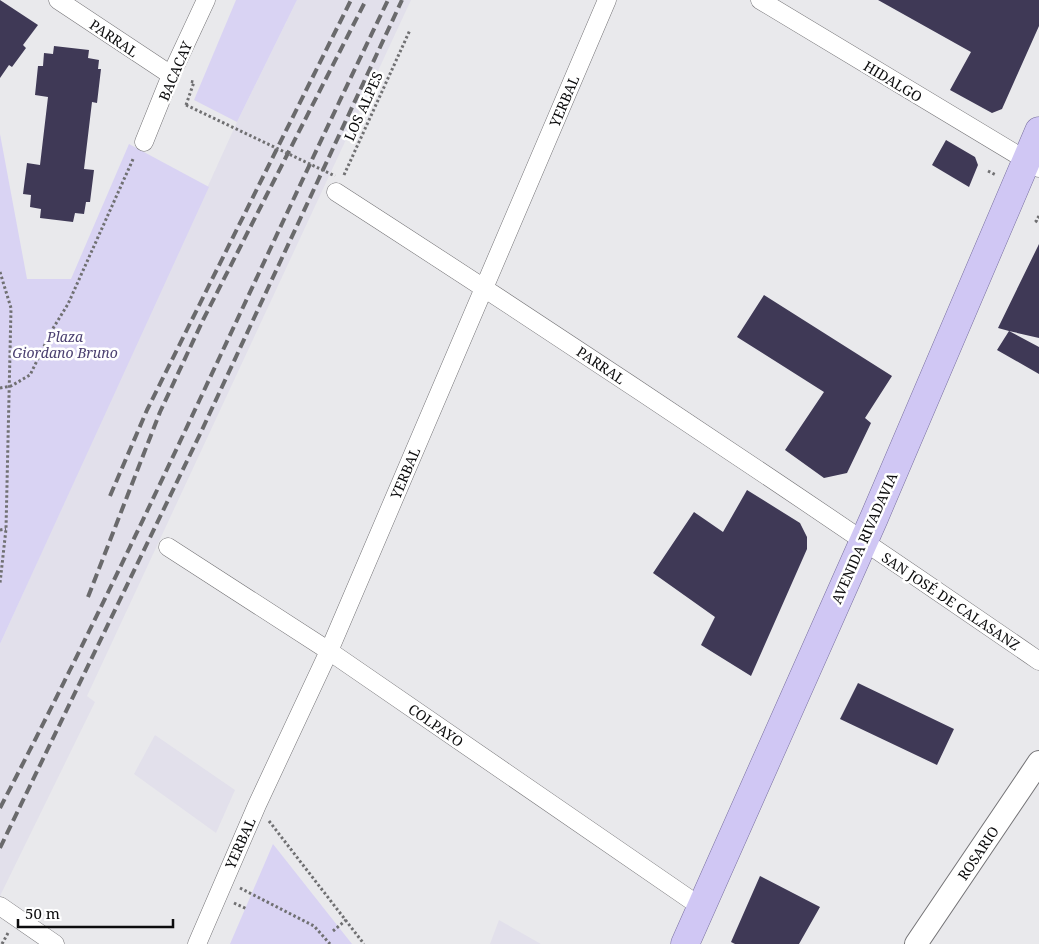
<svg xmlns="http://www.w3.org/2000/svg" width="1039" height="944" font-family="'Noto Serif',serif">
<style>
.built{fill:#e2e0eb}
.green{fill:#d9d3f3}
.building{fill:#3f3956}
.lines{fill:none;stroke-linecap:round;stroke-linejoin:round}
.minor-casing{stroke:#747376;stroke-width:19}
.tertiary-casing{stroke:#747376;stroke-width:24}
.primary-casing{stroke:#776e9f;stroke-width:29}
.path{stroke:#707072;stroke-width:3;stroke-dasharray:2.5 2.5;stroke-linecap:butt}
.minor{stroke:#fff;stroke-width:18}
.tertiary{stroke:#fff;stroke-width:22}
.primary{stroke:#d0c7f4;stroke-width:28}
.rail{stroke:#6a6a6c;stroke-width:4;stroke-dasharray:10 5;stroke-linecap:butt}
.path-bridge{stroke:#707072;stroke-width:3;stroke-dasharray:2.5 2.5;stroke-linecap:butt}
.labels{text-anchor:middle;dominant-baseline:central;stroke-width:5;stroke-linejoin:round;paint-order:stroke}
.street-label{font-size:14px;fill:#0c0c0d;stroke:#fff}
.park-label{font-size:14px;font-style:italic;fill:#4b4070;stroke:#fff}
</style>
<rect width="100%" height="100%" fill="#e9e9ec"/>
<path class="built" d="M297,0H411L87,696L95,702L0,896V644L237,122Z
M155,735L235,790L216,833L134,774Z
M499,920L541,944H490Z"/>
<path class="green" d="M236,0H297L237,122L194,100Z
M0,134L27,279H71L129,144L209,187L0,644Z
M273,844L352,944H230Z"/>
<path class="building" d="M0,0L38,25L23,45L26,48L12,67L9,65L0,78Z
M878,0H1039V26L1002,109L992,113L950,90L971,52Z
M54,46L89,50L88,58L99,60L98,69H101L97,103L92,102L84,169L94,170L90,202H86L84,214L75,213L73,222L40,218L41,209L30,207L31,195L23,194L27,163L40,165L48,97L35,95L38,66H43L44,53L53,54Z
M946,140L975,157L978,165L969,187L932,165Z
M1039,244V338L1009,331L1039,347V374L997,350L1009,331L998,328Z
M764,295L892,376L865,418L871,423L847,473L824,478L785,450L824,392L737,337Z
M747,490L800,523L807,537V549L751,676L701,645L715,617L653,573L694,512L723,532Z
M858,683L954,729L937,765L840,719Z
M760,876L820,907L799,944H735L731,942Z"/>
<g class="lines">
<defs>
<path id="minor" d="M58,0L171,75
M760,0L1039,168
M144,142L171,75L206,0
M336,192C573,345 807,501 1039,661
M168,547L329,651L701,907
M0,906L55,944
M197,944L257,805L329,651L607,0"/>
<path id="tertiary" d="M916,944L1039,762"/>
<path id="primary" d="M685,944L874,518L1039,131"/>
</defs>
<use href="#minor" class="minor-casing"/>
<use href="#tertiary" class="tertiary-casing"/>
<use href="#primary" class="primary-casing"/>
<path class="path" d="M186,105L194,82L189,81
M988,171L996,175
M344,175L410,30
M1039,216L1036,221L1039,223
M0,272L11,308L6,529L0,583
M0,388L11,386L30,375L52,330L68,304L134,157
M0,530L6,529
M269,821L364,944
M240,888L314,926L330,944
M234,903L247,909
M333,931L346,920
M2,944L8,933"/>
<use href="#minor" class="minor"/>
<use href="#tertiary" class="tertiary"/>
<use href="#primary" class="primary"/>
<path class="rail" d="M110,496L147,410L351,0
M88,597L160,412L203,320L366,0
M0,808C138,543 258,269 388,0
M0,848L201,432L402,0"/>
<path class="path-bridge" d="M186,105L335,176"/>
</g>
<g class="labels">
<g class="street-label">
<text transform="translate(114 38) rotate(34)">PARRAL</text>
<text transform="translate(175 71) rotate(-67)">BACACAY</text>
<text transform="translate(893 81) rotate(31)">HIDALGO</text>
<text transform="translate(564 101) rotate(-67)">YERBAL</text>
<text transform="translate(363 106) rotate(-66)">LOS ALPES</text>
<text transform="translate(601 365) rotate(34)">PARRAL</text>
<text transform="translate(405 473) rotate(-67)">YERBAL</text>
<text transform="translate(864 538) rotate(-66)">AVENIDA RIVADAVIA</text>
<text transform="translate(951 601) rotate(34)">SAN JOSÉ DE CALASANZ</text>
<text transform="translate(436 725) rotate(35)">COLPAYO</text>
<text transform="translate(240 843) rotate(-66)">YERBAL</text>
<text transform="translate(978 853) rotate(-56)">ROSARIO</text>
</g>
<g class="park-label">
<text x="65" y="336">Plaza<tspan x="65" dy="16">Giordano Bruno</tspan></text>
</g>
</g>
<path d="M18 919v8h155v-8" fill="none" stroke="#0c0c0d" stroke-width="2.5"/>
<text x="25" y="919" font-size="15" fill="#0c0c0d" stroke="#ffffff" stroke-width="4" paint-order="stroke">50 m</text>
</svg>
